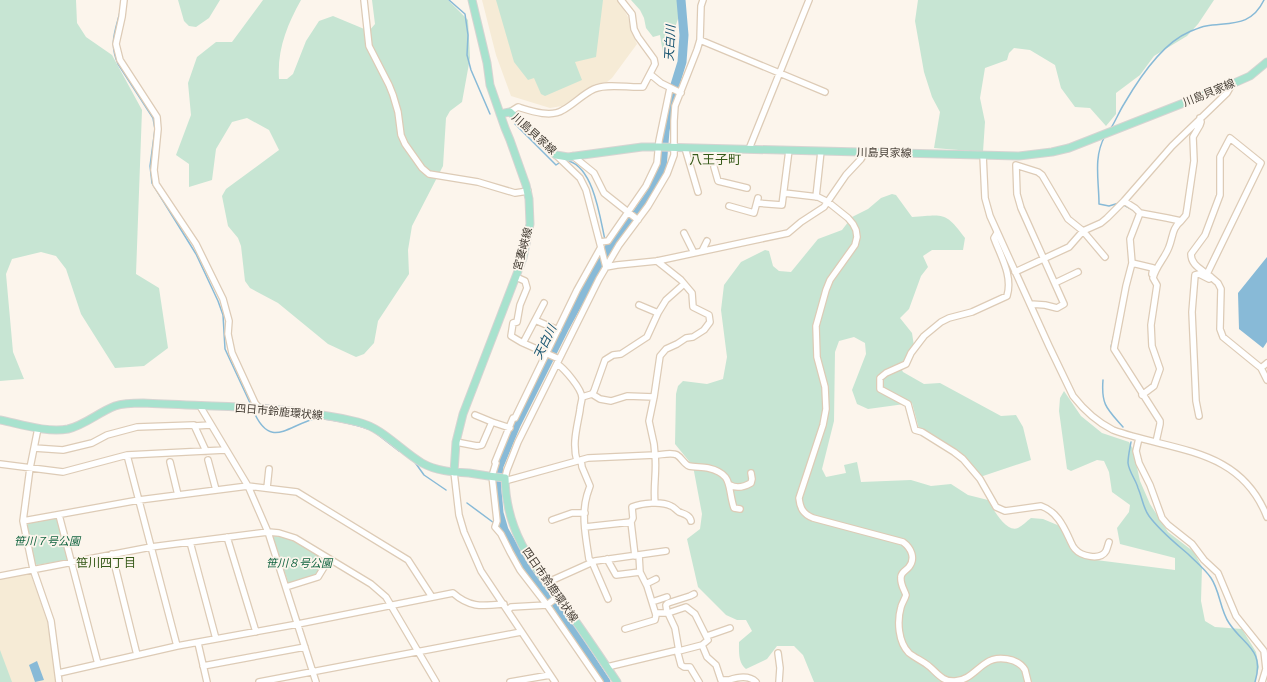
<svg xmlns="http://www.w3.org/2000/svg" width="1267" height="682" font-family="'Source Serif 4','Noto Sans JP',serif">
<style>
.education{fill:#f6ebd6}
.green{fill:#c7e5d3}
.water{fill:#88bad7}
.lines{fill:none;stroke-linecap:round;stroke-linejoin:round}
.stream{stroke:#88bad7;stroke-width:1.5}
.river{stroke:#88bad7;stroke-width:9}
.minor-casing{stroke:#ddcbb6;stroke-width:8}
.major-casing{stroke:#d6d4d2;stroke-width:9}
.minor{stroke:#fff;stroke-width:5.5}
.major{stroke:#a8e2ce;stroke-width:7}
.labels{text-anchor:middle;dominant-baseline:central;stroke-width:3.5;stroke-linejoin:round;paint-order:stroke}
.street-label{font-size:11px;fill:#433c33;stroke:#fcf5ec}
.park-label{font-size:11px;font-style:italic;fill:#136541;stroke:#fcf5ec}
.water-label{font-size:12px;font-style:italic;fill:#13516e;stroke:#fcf5ec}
.neighbourhood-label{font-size:12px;fill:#355919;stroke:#fcf5ec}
.quarter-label{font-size:13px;fill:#355919;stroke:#fcf5ec}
</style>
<rect width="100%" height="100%" fill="#fcf5ec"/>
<path class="education" d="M482,0H618L628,17L631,31L637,44L612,78L607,82L595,84L562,106L550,108L511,96L496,55Z
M29,573L31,575L47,621L57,682H0V579Z"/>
<path class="green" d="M0,0H76L77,23L86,37L112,55L142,110L136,274L159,288L168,348L144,366L115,368L81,314L66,269L56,256L41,252L12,259L6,274L13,352L24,379L0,381Z
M178,0H220L209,18L196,27L189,26L184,21Z
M263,0H301C287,25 277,50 279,79H287L293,74L306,41L319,21L333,16L369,31L375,24L372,0H448L468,20L470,58L462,102L450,111L446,118L443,166L412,226L408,250L409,274L378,321L374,343L364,354L356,357L328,344L278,303L250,288L245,281L241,246L238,238L228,226L222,196L226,189L279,150L269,130L247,118L232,122L216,149L212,180L189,187V164L176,155L191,115L188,83L197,57L216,42H232Z
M496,0H603L596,57L575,62L582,80L545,96L541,94L534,78L528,80L514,62Z
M631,0H682L678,19L664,59L660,35L653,37L646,28L644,18L640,10Z
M918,0H1214L1198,24L1187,36L1154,56L1140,75L1116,93V114L1106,126L1090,108L1075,107L1061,88L1055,65L1030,50L1014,48L1009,53L1007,60L985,68L980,98L985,122L983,152L934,148L940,112L932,97L924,72L915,21Z
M892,194L896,195L912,217C944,215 945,211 965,238L963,250H932L923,256L928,267L921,276L909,309L900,318L912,333L914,346L901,368L903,372L924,384L940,383L1001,416L1016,415L1023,427L1031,460L980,477L932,434L919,429L912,403L868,409L857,404L852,390L866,354L865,343L854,337L839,341L835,352L834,421L822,469L826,477L846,473L844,465L857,462L861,482L911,480L931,486L951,484L968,495L988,500C993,509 1006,533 1018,528C1022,526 1027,521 1031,518L1043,519L1067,529L1079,553L1096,560L1175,570V558L1120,544L1117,528L1129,512L1130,505L1112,492L1109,472L1104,461L1097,460L1071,471L1067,469L1059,411L1060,398L1064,391L1081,416L1102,433L1129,442L1133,449L1140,481L1150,504L1168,532L1194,552L1202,567L1201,601L1205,621L1215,627L1242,629L1256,652L1259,667L1255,682H814L803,655L794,646H777L767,659L746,669C738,663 739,651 739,642L752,631L746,620H737L726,615L698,587L687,539L700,529L702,514L693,466L675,444L676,394L678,386L683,381L707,384L723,379L727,357L721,310L724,285L741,262L765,250L769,251L773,266L779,271L791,272L818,239L842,230L852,217L868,209L881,198Z
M56,518L58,519L68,558L67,560L37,565L35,564L27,525L28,523Z
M275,536C294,538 309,550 325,559V562L317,575L290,583L288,582L273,537Z
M0,650L12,682H0Z"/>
<path class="water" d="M1267,257V342L1263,348L1239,329L1238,293Z
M37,661L44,680L35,682L29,665Z"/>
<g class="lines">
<path class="stream" d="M449,0L465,14L468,35L467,55L471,70L490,114
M120,12C115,32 109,43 118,64L153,118L155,129L150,166L152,183L196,254L218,301L223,315L225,349L251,405
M515,124L556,165L559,163
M1111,128C1116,120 1119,112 1124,104C1138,80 1163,43 1189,32C1194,30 1200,27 1206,26C1231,22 1251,27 1264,0
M1105,136C1093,157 1099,181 1099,204L1109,206L1119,203
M569,161C594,169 600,218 605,240
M1122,204L1133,210L1137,214
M606,244L608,249
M1111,347L1115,331
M1103,380C1101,405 1107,409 1123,427
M253,410C270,450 287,426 314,419C325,417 357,425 368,429
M377,434L399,451
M1131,442C1130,448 1128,456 1128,463C1129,472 1136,480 1138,488C1142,497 1143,508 1149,516C1160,531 1174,542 1188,554C1196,562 1205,569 1211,578C1220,591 1220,610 1229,623C1244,646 1265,649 1255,682
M414,461L424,475L446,490
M467,503L494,523
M497,526L504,530"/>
<path class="river" d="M606,682L565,620L517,553L504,530L499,513L497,489L499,466L516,425L565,327L597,268L616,236L631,222L651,193L662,168L665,131L670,101L682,62L684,35L681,0"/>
<defs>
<path id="minor" d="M124,0L122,17L116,44L120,60L157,117L158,129L154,170L156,184L196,244L223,299L229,321L228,334L232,353L255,403L260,409
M364,0L369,46L389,85L393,95L398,112L401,135L405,144L422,168L429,174L478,182L515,193L528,191
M700,40L825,92
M650,74L661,83L681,93
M510,112L518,107C531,111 551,118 563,110C574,104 583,94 594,89C607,83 629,88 643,87L655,64L654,59L638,37L634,29L632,14L621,0
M685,148L698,192
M714,148V167L718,181L747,188
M749,149L809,0
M556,155L580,178L586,190L606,267
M983,155L985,198L990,216L1049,346L1073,396C1084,410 1097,422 1113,430C1174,452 1240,447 1267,517
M573,156L594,173L604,193L638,220
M784,193L818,197L828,202L848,218L853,224L856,230L857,237L855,245L830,280L826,290L816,326L817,357L825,387L826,409L823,425L799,498C800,508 803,514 813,518L903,542C911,548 916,558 909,567C906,571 901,572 901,577C900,584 904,589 906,595C905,599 902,603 901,607C897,621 898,642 909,653C915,658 923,661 930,667C938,674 943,682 955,681C969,680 975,670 986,663C997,655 1018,658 1025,670C1026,674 1027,678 1028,682
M816,197L821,151
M1124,201L1135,208L1140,213L1130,239L1132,263L1126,286L1114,349L1160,421V424L1156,442
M757,203L782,205L789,150
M729,206L754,213L758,198
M1140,213L1167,218L1181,221C1172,228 1173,237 1169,247C1165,258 1156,266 1153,278L1157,285L1151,325L1152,346L1160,369L1154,386L1142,395
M1181,221L1186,215L1187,209L1194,161L1193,137L1200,125L1201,122L1200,118
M684,233L694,253
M997,233L994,238C1001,257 1013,276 1007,296L972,312L949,318L941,322L924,336L911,353L906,364L886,373L880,378V389L908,404L915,430L922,432L954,452L963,459L980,479L996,507L1005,511L1041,506C1056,511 1063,525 1069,538C1071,542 1072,546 1075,549C1081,556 1100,561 1106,551C1107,549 1108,545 1109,542
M600,242L608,241L646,186L657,163L659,141L670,88
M702,251L707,241
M1132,263L1153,268L1152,274
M606,267L617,265L657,261L788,233L801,222L824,207L846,175L861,159L865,152
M1015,272L1069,247L1083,231L1101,223L1107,218L1124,201L1172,146L1227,93L1232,84
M1207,274C1199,268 1191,264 1191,254L1205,235L1220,195V157L1230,138L1261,163L1207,274L1211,277
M516,277L525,281L527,288L520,305L517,322L513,323L511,336L521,342L559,359
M1055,283L1078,272
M1030,304L1045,305L1057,308L1064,304L1021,208L1017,194L1016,165L1038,172L1042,175L1068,219L1083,231L1105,257
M639,305L658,313
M535,320L558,330
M523,343L544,303
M1267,363L1261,368L1267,380
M557,364C564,368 582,389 582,398C582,401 580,406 580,410C577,428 572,443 577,461
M592,394L600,399L611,401L627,396L654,397
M582,397L592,394L594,391L605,360L613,355L621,354L647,337L658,313L666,300L684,284
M200,406L248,486L268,532L316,682
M475,415L492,422
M1199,416L1196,401L1192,312L1195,275L1199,274L1209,279L1211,277L1218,283L1221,289L1220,329L1223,337L1261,368
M194,426L210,425
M38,428L30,468L23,521L33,569L51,621L59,682
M1139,438L1136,451L1139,463L1150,485L1162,518L1168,525L1192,544L1204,560L1218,573L1236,616L1264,651L1266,669L1262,682
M456,442L477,446L482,445L492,422L510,428
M34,448L63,450L92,443L107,435L137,427L194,425L206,451
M127,455L177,646
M208,460L216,490
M581,460L582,467L590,486C589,489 588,492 587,495C581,516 586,538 589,559L592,562L608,599
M170,462L178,495
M0,464L63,472L127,455L225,450
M454,472L459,515L464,532L481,571L555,682
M505,478L507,470L518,442L599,279L619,245L648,206L667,174L674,155V121L675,106L697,50L700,40L701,6L703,0
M505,481L588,458L655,455L654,444L649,421L654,397L660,356L666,349L677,344L686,338L693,337L704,330L710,322L709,315L693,307L692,293L681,280L657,261
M730,485C737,489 744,487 751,483L752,479L751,473
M267,488L269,469
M655,503C653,487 657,471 655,455C661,455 672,452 677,455C682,458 684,464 689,466C693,467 703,467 708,468C734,474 727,487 734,508L740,509
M59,515L98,664
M552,520L572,513H585
M23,521L139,500L248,486L297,492L408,560L432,597
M585,527L631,522
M227,537L256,632
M190,542L216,639
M112,554L137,655
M635,556L631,522L633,518L632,507C642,503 661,501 671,506C674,507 676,510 679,512C684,514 690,515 691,521
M607,559L616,575L640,572
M0,576L151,547L268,532L279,533L295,538L371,584L386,597L436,682
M546,583L595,561L666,551
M646,584L656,579
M286,587L318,577L329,559
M652,602L667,597
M508,610L511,607L547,605L557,597
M667,612L666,605L668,603L690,596L694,594
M656,613H668L675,628L679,651L702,645L707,657L716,665L721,680H729L731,682
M668,613L686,607L695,614L708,640L702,645
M625,629L655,620L656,615L647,586L640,572L639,555
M707,636L730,628
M198,643L207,682
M677,650L681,665L684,667H690L699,682
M778,653L780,668L779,682
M203,666L305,647
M607,667L678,650
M59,673L177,646L298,624L453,593C470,608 482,606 504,604
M729,680C738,677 749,675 756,682
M259,682L521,632
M510,682L550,675
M600,682L547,605L520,570L510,552L501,534L495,527L497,521L492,476L496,463L495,462L513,418H515L577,290L601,247"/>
<path id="major" d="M500,114L510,112L556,155L568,157L642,147H658L1019,156L1052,152L1069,148L1232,84L1250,76L1267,62
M0,420C20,424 47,433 68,429C85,425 99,412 115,406C124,403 134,403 143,403C215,407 288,405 358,422C383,428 400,450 422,463C436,471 452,472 469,473C481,475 493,477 505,478C506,539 540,573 574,619C589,640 603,661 617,682
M454,472L456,442L463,414L523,258L530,224L529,199L526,185L510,140L505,128L490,85L487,63L472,0"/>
</defs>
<use href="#minor" class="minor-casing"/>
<use href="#major" class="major-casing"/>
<use href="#minor" class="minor"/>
<use href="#major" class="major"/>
</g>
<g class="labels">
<g class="street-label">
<text transform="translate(1209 93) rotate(-22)">川島貝家線</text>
<text transform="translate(534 134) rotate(42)">川島貝家線</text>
<text transform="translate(884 153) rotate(1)">川島貝家線</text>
<text transform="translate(523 249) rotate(-75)">宮妻峡線</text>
<text transform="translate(279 412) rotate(5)">四日市鈴鹿環状線</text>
<text transform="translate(550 585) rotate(55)">四日市鈴鹿環状線</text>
</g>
<g class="park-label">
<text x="47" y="541">笹川７号公園</text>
<text x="299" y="563">笹川８号公園</text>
</g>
<g class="water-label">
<text transform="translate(670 43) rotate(-87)">天白川</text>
<text transform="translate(545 342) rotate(-64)">天白川</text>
</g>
<g class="neighbourhood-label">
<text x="106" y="563">笹川四丁目</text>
</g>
<g class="quarter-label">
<text x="715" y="159">八王子町</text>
</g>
</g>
</svg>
